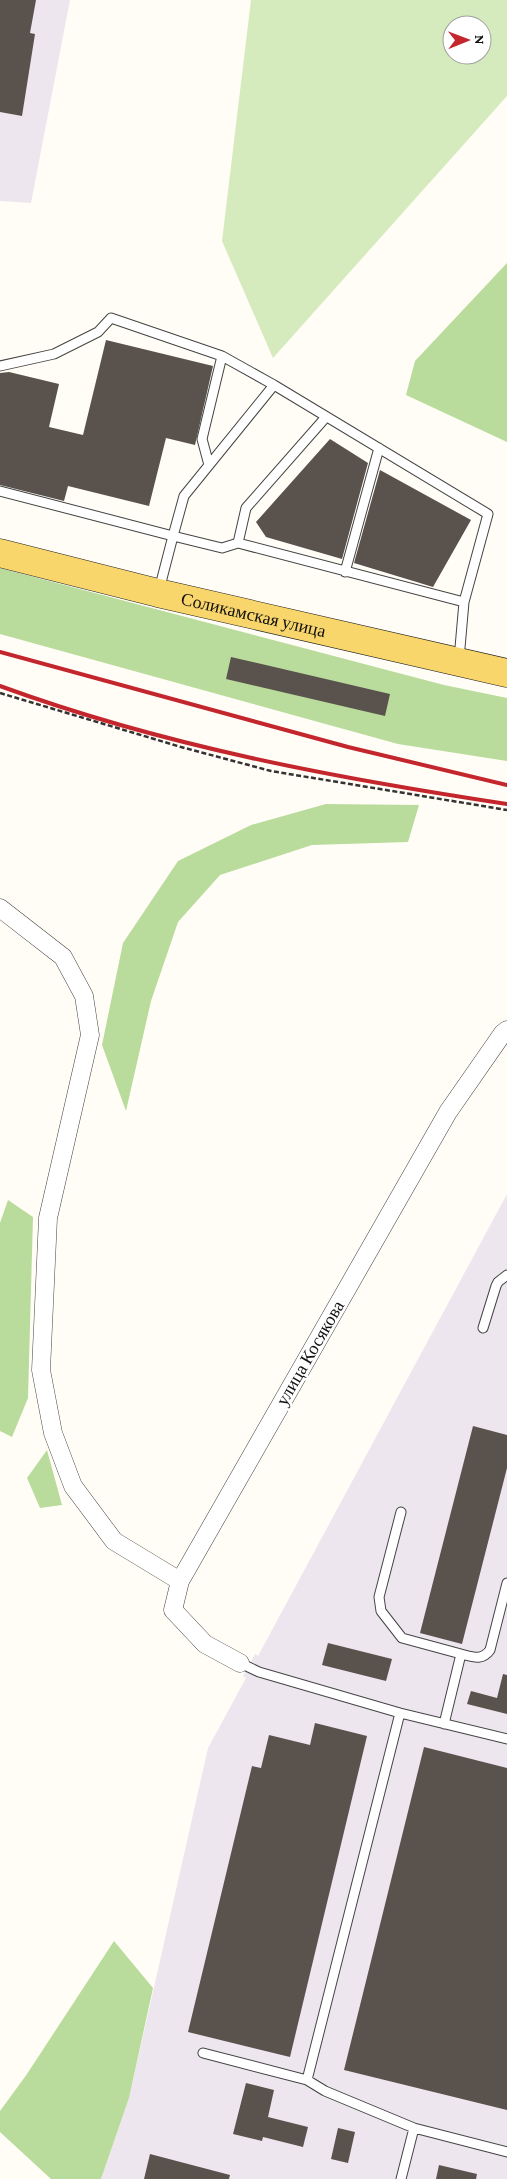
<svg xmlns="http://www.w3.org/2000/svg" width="507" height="2179" font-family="'Crimson Pro',serif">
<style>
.industrial{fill:#eee6ef}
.green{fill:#d5ebbd;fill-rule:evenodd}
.forest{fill:#b9dc9c}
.building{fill:#5a524d}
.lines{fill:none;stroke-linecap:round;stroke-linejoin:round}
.lane-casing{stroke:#444;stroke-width:11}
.street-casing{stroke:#444;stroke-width:19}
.primary-casing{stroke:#222;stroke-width:29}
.path{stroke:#333;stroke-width:2.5;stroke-dasharray:5 2.5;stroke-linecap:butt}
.lane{stroke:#fff;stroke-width:9}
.street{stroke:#fff;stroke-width:18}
.primary{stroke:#f9d66b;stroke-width:28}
.rail{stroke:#c4262e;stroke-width:4}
.labels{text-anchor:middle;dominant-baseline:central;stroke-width:5;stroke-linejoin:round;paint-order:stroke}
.street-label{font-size:18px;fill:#111;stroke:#fff}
</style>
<rect width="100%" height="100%" fill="#fffdf5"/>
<path class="industrial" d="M0,0H70L31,203L0,201Z
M507,1194V2179H101L129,2098L208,1748L246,1678L243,1676L255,1654L258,1656Z"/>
<path class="green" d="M251,0H507V96L273,358L222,241ZM452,25H482V55H452Z"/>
<path class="forest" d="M507,263V442L406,395L415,361Z
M0,568L444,685L507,698V761L398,744L0,634Z
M326,804L419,805L408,842L312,845L220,875L178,922L151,1001L126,1111L102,1045L123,943L178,861L251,825Z
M8,1200L33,1217L28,1398L12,1437L0,1431V1223Z
M47,1450L62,1505L40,1508L27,1478Z
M114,1941L153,1988L129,2098L101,2179H51L0,2132V2111L27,2074Z"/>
<path class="building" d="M0,0H36L30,33L35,34L22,116L0,112Z
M106,340L213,366L195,445L166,438L149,506L68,486L64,501L0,485V373L9,372L59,384L49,427L83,435Z
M330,439L368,463L342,559L266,537L256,522Z
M380,470L471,520L433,587L354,563Z
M231,657L390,694L385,716L226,679Z
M473,1426L507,1435V1468L462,1644L420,1633Z
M328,1643L392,1659L386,1681L322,1665Z
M503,1674L507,1675V1714L467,1704L471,1691L497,1698Z
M315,1723L367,1736L290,2057L188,2032L252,1766L261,1768L269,1735L310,1745Z
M424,1747L507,1768V2110L344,2070Z
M246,2083L274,2090L268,2117L308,2127L303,2147L263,2137L262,2141L233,2134Z
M338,2128L355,2132L348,2163L331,2159Z
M150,2154L230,2175L229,2179H144Z
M439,2165L477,2174L476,2179H436Z"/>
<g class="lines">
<defs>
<path id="lane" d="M0,366L54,354L98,332L111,318L222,356L274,385
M209,465L202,439L222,356
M0,491L173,536L159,590
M238,543L246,508L326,417
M345,572L379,448
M459,659L464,602L238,543L222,548L173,536L184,496L274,385L488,514L464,602
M483,1328L496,1286L498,1282L507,1275
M401,1512L379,1597L381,1611L402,1638L461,1654
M240,1663L259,1672L400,1713
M444,1724L461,1654C473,1657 482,1661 490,1650L507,1583
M203,2053L307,2080L325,2091L414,2128L507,2152
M307,2080L400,1713L507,1739
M401,2179L414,2128"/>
<path id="street" d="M0,908L63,957L84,996L90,1035L48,1218L41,1370L53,1433L73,1486L114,1541L180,1581
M240,1663L205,1644L173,1610L180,1581L448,1112L503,1033L507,1030"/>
<g id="primary">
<path id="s1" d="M0,553L158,593L507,673"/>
</g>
</defs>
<use href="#lane" class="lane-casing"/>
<use href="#street" class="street-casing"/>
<use href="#primary" class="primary-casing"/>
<path class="path" d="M0,693L181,747L271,771L507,810"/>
<use href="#lane" class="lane"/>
<use href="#street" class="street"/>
<use href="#primary" class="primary"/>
<path class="rail" d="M0,652L348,747L507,785
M0,686C164,746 335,778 507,804"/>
</g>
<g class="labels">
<g class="street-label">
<text stroke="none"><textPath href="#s1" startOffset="261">Соликамская улица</textPath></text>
<text transform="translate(310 1353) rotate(-60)">улица Косякова</text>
</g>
</g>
<g transform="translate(467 40) rotate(89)"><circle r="24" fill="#ffffff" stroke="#a0a0a0"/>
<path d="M0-4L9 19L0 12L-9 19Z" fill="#c4262e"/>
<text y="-8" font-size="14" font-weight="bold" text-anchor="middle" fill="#111111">N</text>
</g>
</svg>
